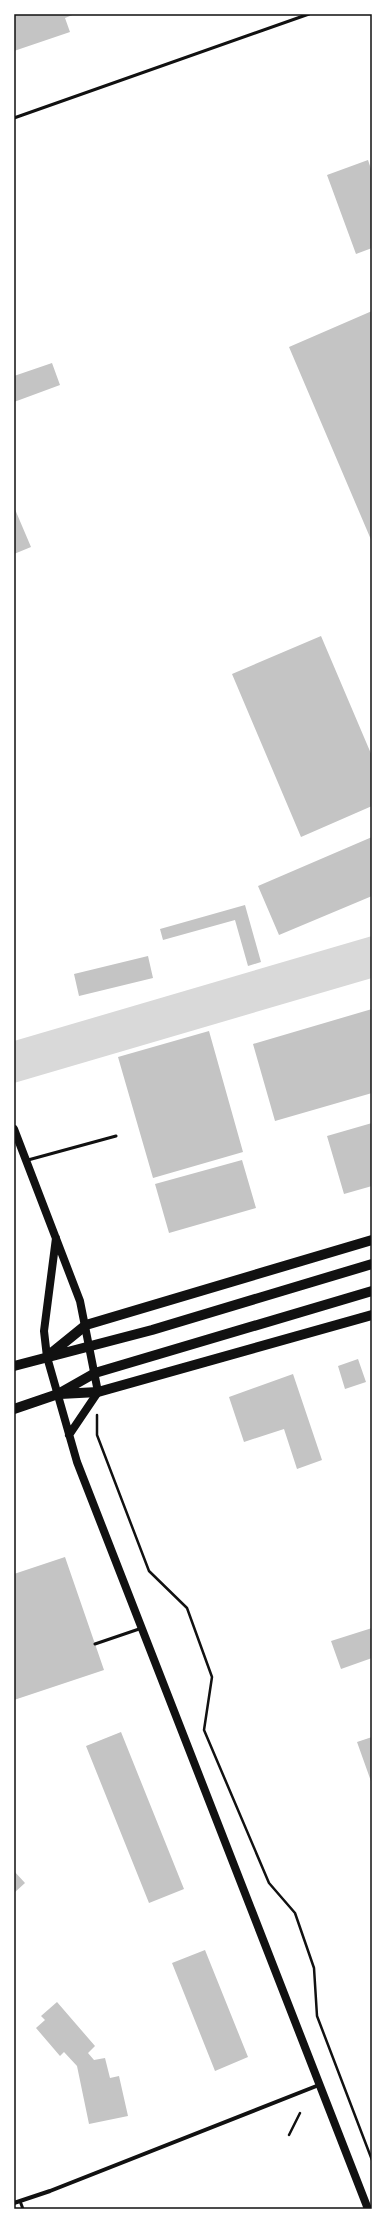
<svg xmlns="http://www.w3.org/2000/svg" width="386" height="2223" font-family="Ubuntu,sans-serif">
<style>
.water{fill:#d9d9d9}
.building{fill:#c4c4c4}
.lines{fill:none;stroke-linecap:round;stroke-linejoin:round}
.path{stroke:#111;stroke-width:2.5}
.service{stroke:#111;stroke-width:3}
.minor{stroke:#111;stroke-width:4}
.secondary{stroke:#111;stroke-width:8}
.primary{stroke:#111;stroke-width:10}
.neatline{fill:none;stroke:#111;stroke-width:1.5}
</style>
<rect width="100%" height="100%" fill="#fff"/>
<path class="water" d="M372,936V978L14,1083V1041Z"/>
<path class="building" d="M14,14H75L65,18L70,32L14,51Z
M368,160L372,172V248L356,254L327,175Z
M372,311V542L289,347Z
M52,363L60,385L14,402V376Z
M14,507L31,547L14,554Z
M321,636L372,756V806L301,837L232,674Z
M372,837V896L279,935L258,886Z
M245,905L261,962L248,966L235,920L163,940L160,929Z
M148,956L153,978L79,996L74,974Z
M372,1009V1093L275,1121L253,1044Z
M209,1031L243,1152L153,1178L118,1057Z
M372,1123V1186L344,1194L327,1136Z
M242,1160L256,1208L169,1233L155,1184Z
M358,1359L366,1382L345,1389L338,1366Z
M293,1374L322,1460L297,1469L284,1429L244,1442L229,1397Z
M65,1557L104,1670L14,1700V1574Z
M372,1628V1658L341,1669L331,1641Z
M121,1732L184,1889L149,1903L86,1746Z
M372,1737V1784L357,1742Z
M14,1871L25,1883L14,1893Z
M205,1950L248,2057L215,2071L172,1963Z
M57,2002L95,2046L88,2053L94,2060L105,2058L110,2078L119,2076L128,2116L89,2124L77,2066L64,2052L60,2056L36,2028L45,2020L41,2016Z"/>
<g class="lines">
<path class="path" d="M97,1415V1435L149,1571L187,1608L212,1677L204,1730L269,1883L295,1913L314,1968L317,2016L372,2160
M289,2135L300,2113"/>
<path class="service" d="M14,118L309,14
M28,1160L116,1136
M95,1644L142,1628
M20,2201L23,2209"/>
<path class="minor" d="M14,2203L50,2191L319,2085"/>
<path class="secondary" d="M14,1129L80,1301L98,1392L69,1435
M56,1238L44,1331L47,1357L77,1462L368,2209"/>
<path class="primary" d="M49,1355L86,1325L372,1240
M14,1366L152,1330L372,1264
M60,1394L98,1392L372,1315
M14,1409L58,1394L95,1373L372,1291"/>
</g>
<rect width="386" height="2223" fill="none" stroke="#ffffff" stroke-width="30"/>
<rect x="15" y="15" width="356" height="2193" class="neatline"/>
</svg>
